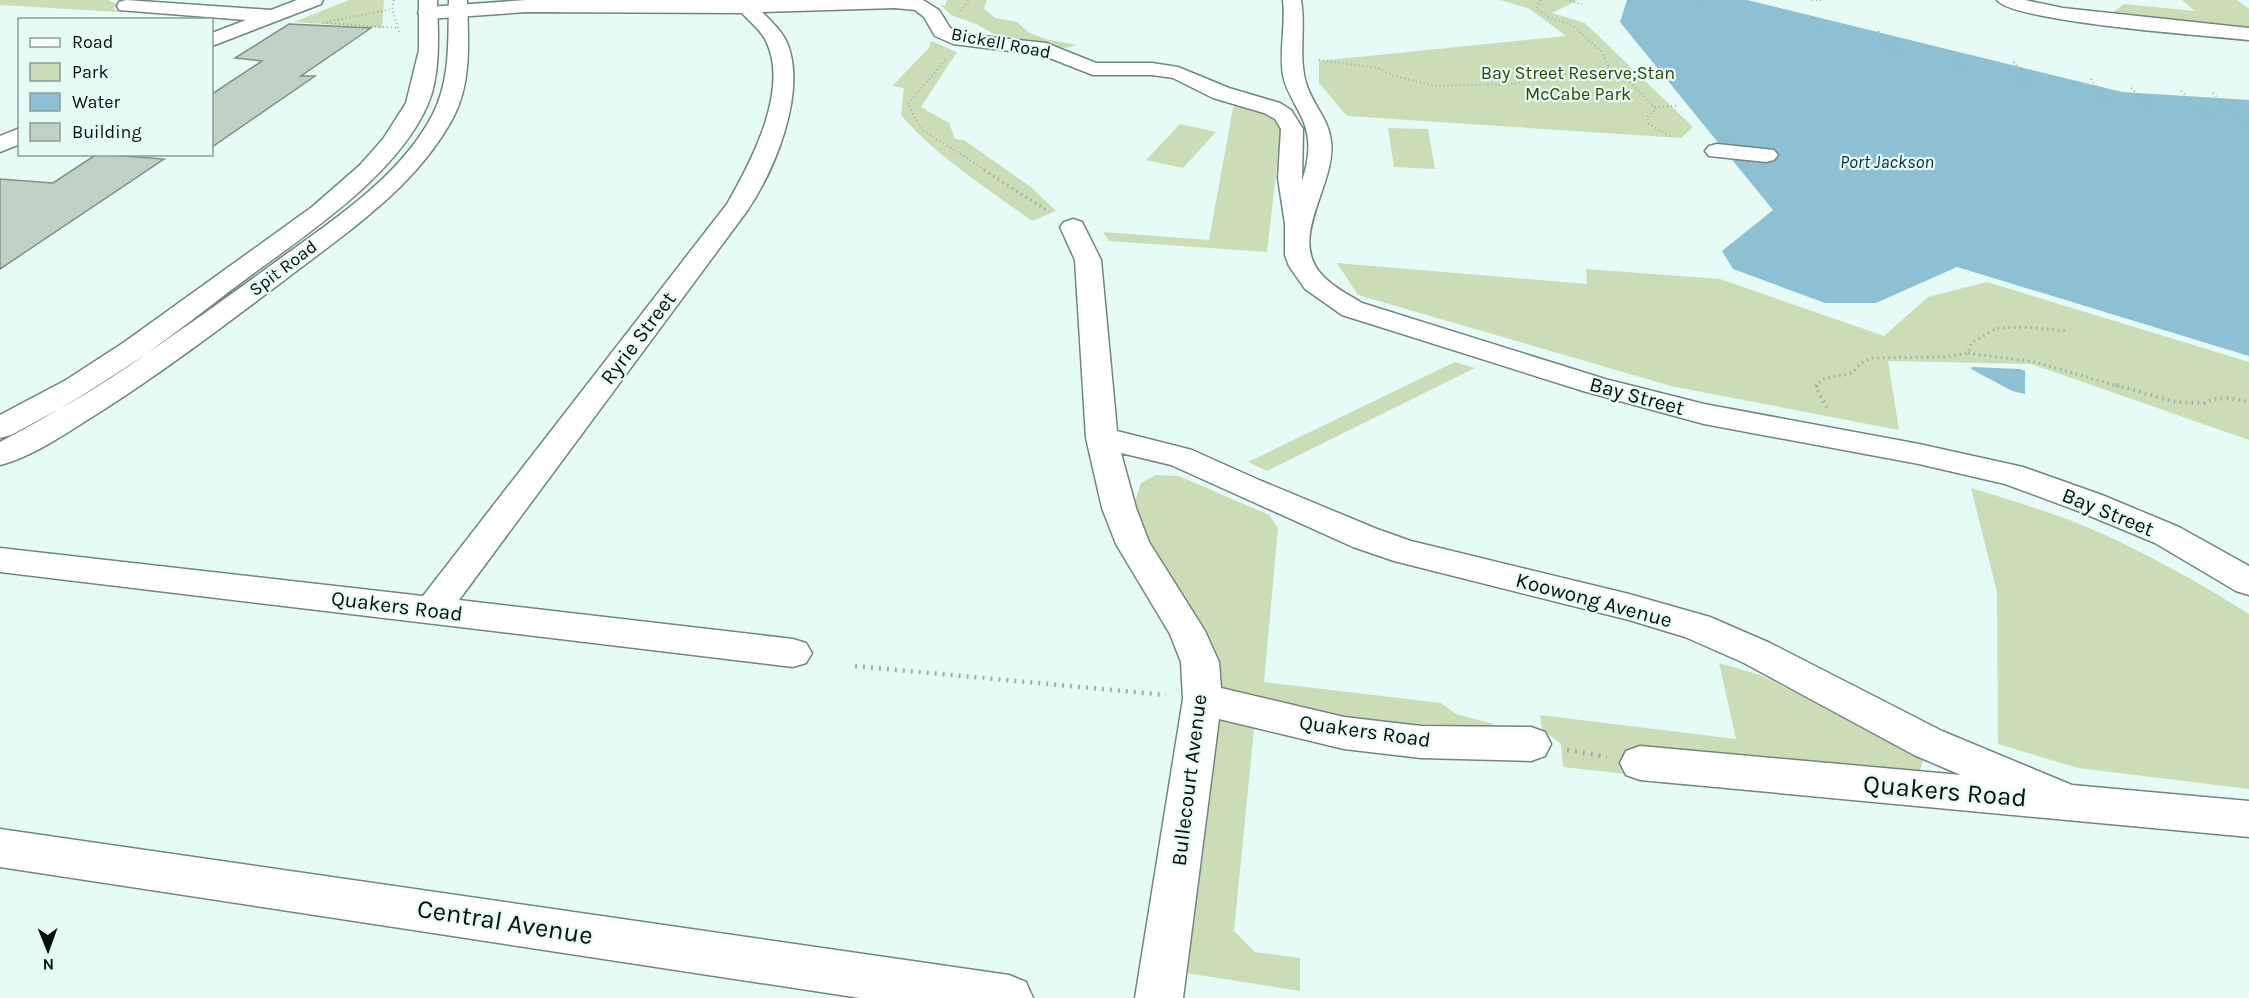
<svg xmlns="http://www.w3.org/2000/svg" width="2249" height="998" font-family="Karla,sans-serif">
<style>
.green{fill:#caddb7}
.water{fill:#8ec0d4}
.building{fill:#c1d1c5;stroke:#819085;stroke-width:1.5}
.lines{fill:none;stroke-linecap:round;stroke-linejoin:round}
.minor-casing{stroke:#728580;stroke-width:3}
.highway-casing{stroke:#728580;stroke-width:3}
.path-far3{stroke:#9eafaa;stroke-width:2;stroke-dasharray:1 3;stroke-linecap:butt}
.path-far2{stroke:#9eafaa;stroke-width:3;stroke-dasharray:1.5 4;stroke-linecap:butt}
.path-far1{stroke:#9eafaa;stroke-width:4;stroke-dasharray:1.5 4.5;stroke-linecap:butt}
.path{stroke:#9eafaa;stroke-width:4.5;stroke-dasharray:2 6;stroke-linecap:butt}
.minor{fill:#fff;fill-rule:evenodd}
.highway{fill:#fff;fill-rule:evenodd}
.labels{text-anchor:middle;dominant-baseline:central;stroke-width:4.5;stroke-linejoin:round;paint-order:stroke}
.far-street-label{font-size:18px;fill:#080f0d;stroke:#e6fbf5}
.far-park-label{font-size:18px;fill:#2f4608;stroke:#e6fbf5}
.far-water-label{font-size:18px;font-style:italic;fill:#002f3d;stroke:#e6fbf5}
.street-label{font-size:21px;fill:#080f0d;stroke:#e6fbf5}
.near-street-label{font-size:26px;fill:#080f0d;stroke:#e6fbf5}
</style>
<rect width="100%" height="100%" fill="#e6fbf5"/>
<path class="green" d="M0,0H108L119,5L113,8L118,12L0,5Z
M349,0H384L382,28L294,22Z
M947,0H987L984,9L995,18L1017,22L1028,32L1045,39L1077,45L1065,48L994,34L976,24L951,15L940,4L945,6Z
M1500,0H1578L1552,13L1585,23L1693,127L1681,138L1347,116L1319,83V61L1566,36L1530,9Z
M2182,0H2237L2249,9V29L2106,17L2124,4L2195,11Z
M931,41L957,52L921,107L949,123L955,139L964,140L1031,187L1056,211L1032,221C987,188 937,157 901,115L904,88L892,86L929,48Z
M1236,106C1254,110 1272,113 1281,130L1267,252L1109,241L1103,232L1209,240L1233,108Z
M1180,124L1216,132L1183,168L1146,160Z
M1388,128L1428,129L1435,169L1394,167Z
M1337,263L1587,284L1586,269L1720,279L1884,336L1928,297L1987,282L2249,362V440L2031,364L1888,361L1899,430L1671,386L1358,295Z
M1455,362L1475,368L1267,471L1248,462Z
M1156,475L1179,476L1269,515L1278,528L1264,682L1441,703L1456,714L1493,724L1499,735L1433,751L1254,729L1234,931L1255,952L1300,958V991L1186,973L1222,695L1220,664L1153,553L1133,507L1141,483Z
M1971,488C2016,502 2062,515 2105,535C2155,558 2203,585 2249,614V789L2078,768L1998,744L1997,592Z
M1719,663L1760,675L1914,749L1923,760L1920,771L1910,774L1637,746L1630,750L1634,775L1563,767L1561,744L1542,729L1540,715L1736,739Z"/>
<path class="water" d="M1627,0H1747L2122,92L2249,100V356L1957,267L1876,303H1825L1733,269L1722,251L1773,210L1620,22Z
M1972,367L2020,369L2025,371V394L2012,391L1971,369Z"/>
<path class="building" d="M289,24L371,28L301,76H315L212,147V94L262,61L235,58Z
M97,154L164,159L0,269V179L53,183Z"/>
<g class="lines">
<defs>
<path id="minor" d="M126,0L271,10L297,0H323L321,4L212,46V33L246,20L119,10L117,6L119,2Z
M526,0H923L939,10L950,28L964,34L1046,43L1096,63H1152L1178,67L1229,88L1280,103L1291,110L1303,129L1302,181C1309,160 1312,139 1302,118C1295,103 1286,91 1283,75C1279,50 1286,25 1283,0H1301C1306,27 1298,56 1306,83C1312,104 1329,119 1331,141C1337,185 1285,239 1324,277C1335,288 1349,295 1362,303L1605,379L1704,404L1919,444L2023,467L2102,495L2179,527L2249,566V595L2236,591L2155,543L2078,511L2005,484L1919,464L1704,424L1583,391L1342,315L1305,289L1289,266L1285,255V224L1278,178L1281,129L1275,119L1264,113L1213,98L1173,78L1152,75H1093L1042,55L953,44L935,36L924,17L915,10L895,8L762,12C772,22 783,32 788,45C806,94 775,170 747,211L459,600L793,639L806,643L812,653L806,663L793,667L0,572V548L423,596L727,204C751,162 790,89 766,41C761,30 750,22 742,13L526,12L428,19L421,17L418,13L421,9L428,7Z
M1997,0H2025L2063,8L2249,28V40C2212,36 2012,22 1997,0Z
M20,128V144L0,152V136Z
M1717,144L1774,150L1778,155L1774,160L1766,162L1709,156L1705,151L1709,146Z
M1073,219L1082,222L1101,260L1117,431L1192,450L1259,480L1377,529L1411,541L1629,594L1710,617L1770,643L1942,731L2072,785L2249,801V837L1640,780L1626,775L1620,763L1626,751L1640,746L1961,775L1914,755L1744,663L1685,637L1629,620L1394,561L1353,547L1171,465L1121,453L1136,508L1149,542L1205,631L1219,662L1221,688L1344,717L1421,726L1531,727L1545,732L1551,744L1545,756L1531,761L1421,758L1344,749L1219,719L1183,998H1135L1183,699L1181,662L1170,634L1116,544L1102,508L1086,438L1075,260L1060,227L1064,222Z
M0,829L1009,975L1026,982L1033,998H860L0,867Z"/>
<path id="highway" d="M419,0H437C438,32 441,73 428,104C398,174 310,232 250,276C196,316 144,359 87,393C62,408 36,421 11,435L0,438V415L66,380L123,343L312,207L360,165L383,139L406,103L419,50Z
M449,0H467C468,39 472,81 454,116C440,143 420,167 399,188C363,223 321,252 282,282C222,327 163,372 100,412C69,431 35,456 0,465V442C96,392 183,329 270,266C327,224 398,180 432,116C451,80 448,39 449,0Z"/>
</defs>
<use href="#minor" class="minor-casing"/>
<use href="#highway" class="highway-casing"/>
<path class="path-far3" d="M394,0L392,9L400,34
M1541,0L1536,8L1549,17L1573,26L1601,51L1609,67L1632,84L1656,109L1647,117L1649,124L1671,137
M1566,0L1582,4
M1700,0L1701,6
M1812,0H1821
M960,11L969,0
M1819,19L1820,31
M326,22L392,9
M323,23L398,28
M1878,31L1896,54
M1951,52L1963,70
M945,60L908,104L921,129L987,171
M1319,60L1378,68L1394,76L1435,86L1516,84L1533,76L1541,78L1571,73L1587,74L1609,67
M2014,62L2023,72L2024,88
M2091,79L2107,102
M2131,88L2150,106
M2181,91L2210,118
M2213,93L2241,122
M1655,107L1677,106"/>
<path class="path-far2" d="M984,170L1049,212
M1968,353L2035,362L2121,387
M1816,387L1822,379L1852,373L1861,363L1872,358L1944,357L1968,353L1971,343L1997,328L2025,327L2067,331"/>
<path class="path-far1" d="M1817,385L1816,387L1828,410
M2116,385L2175,402L2205,403L2214,399L2229,398L2249,402"/>
<path class="path" d="M855,666L1166,695
M1567,750L1607,757"/>
<use href="#minor" class="minor"/>
<use href="#highway" class="highway"/>
</g>
<g class="labels">
<g class="far-street-label">
<text transform="translate(1001 43) rotate(11)">Bickell Road</text>
<text transform="translate(283 268) rotate(-37)">Spit Road</text>
</g>
<g class="far-park-label">
<text x="1578" y="73">Bay Street Reserve;Stan<tspan x="1578" dy="21">McCabe Park</tspan></text>
</g>
<g class="far-water-label">
<text x="1887" y="162">Port Jackson</text>
</g>
<g class="street-label">
<text transform="translate(638 338) rotate(-53)">Ryrie Street</text>
<text transform="translate(1637 396) rotate(15)">Bay Street</text>
<text transform="translate(2108 512) rotate(22)">Bay Street</text>
<text transform="translate(1594 600) rotate(15)">Koowong Avenue</text>
<text transform="translate(397 606) rotate(7)">Quakers Road</text>
<text transform="translate(1365 731) rotate(8)">Quakers Road</text>
<text transform="translate(1189 780) rotate(-83)">Bullecourt Avenue</text>
</g>
<g class="near-street-label">
<text transform="translate(1945 791) rotate(5)">Quakers Road</text>
<text transform="translate(505 922) rotate(9)">Central Avenue</text>
</g>
</g>
<rect x="18" y="18" width="195" height="138" fill="#e6fbf5" stroke="#8d9d98" stroke-width="1.5"/>
<rect x="30" y="38" width="30" height="9" fill="#ffffff" stroke="#8d9d98" stroke-width="1.5"/>
<text x="72" y="48" font-size="18" fill="#080f0d">Road</text>
<rect x="30" y="63" width="30" height="18" fill="#caddb7" stroke="#8d9d98" stroke-width="1.5"/>
<text x="72" y="78" font-size="18" fill="#080f0d">Park</text>
<rect x="30" y="93" width="30" height="18" fill="#8ec0d4" stroke="#8d9d98" stroke-width="1.5"/>
<text x="72" y="108" font-size="18" fill="#080f0d">Water</text>
<rect x="30" y="123" width="30" height="18" fill="#c1d1c5" stroke="#8d9d98" stroke-width="1.5"/>
<text x="72" y="138" font-size="18" fill="#080f0d">Building</text>
<g transform="translate(48 950) rotate(179)" stroke="#e6fbf5" stroke-width="4.5" paint-order="stroke">
<path d="M0-4.5L10 22L0 15L-10 22Z" fill="#080f0d"/>
<text y="-9" font-size="16" font-weight="bold" text-anchor="middle" fill="#080f0d">N</text>
</g>
</svg>
